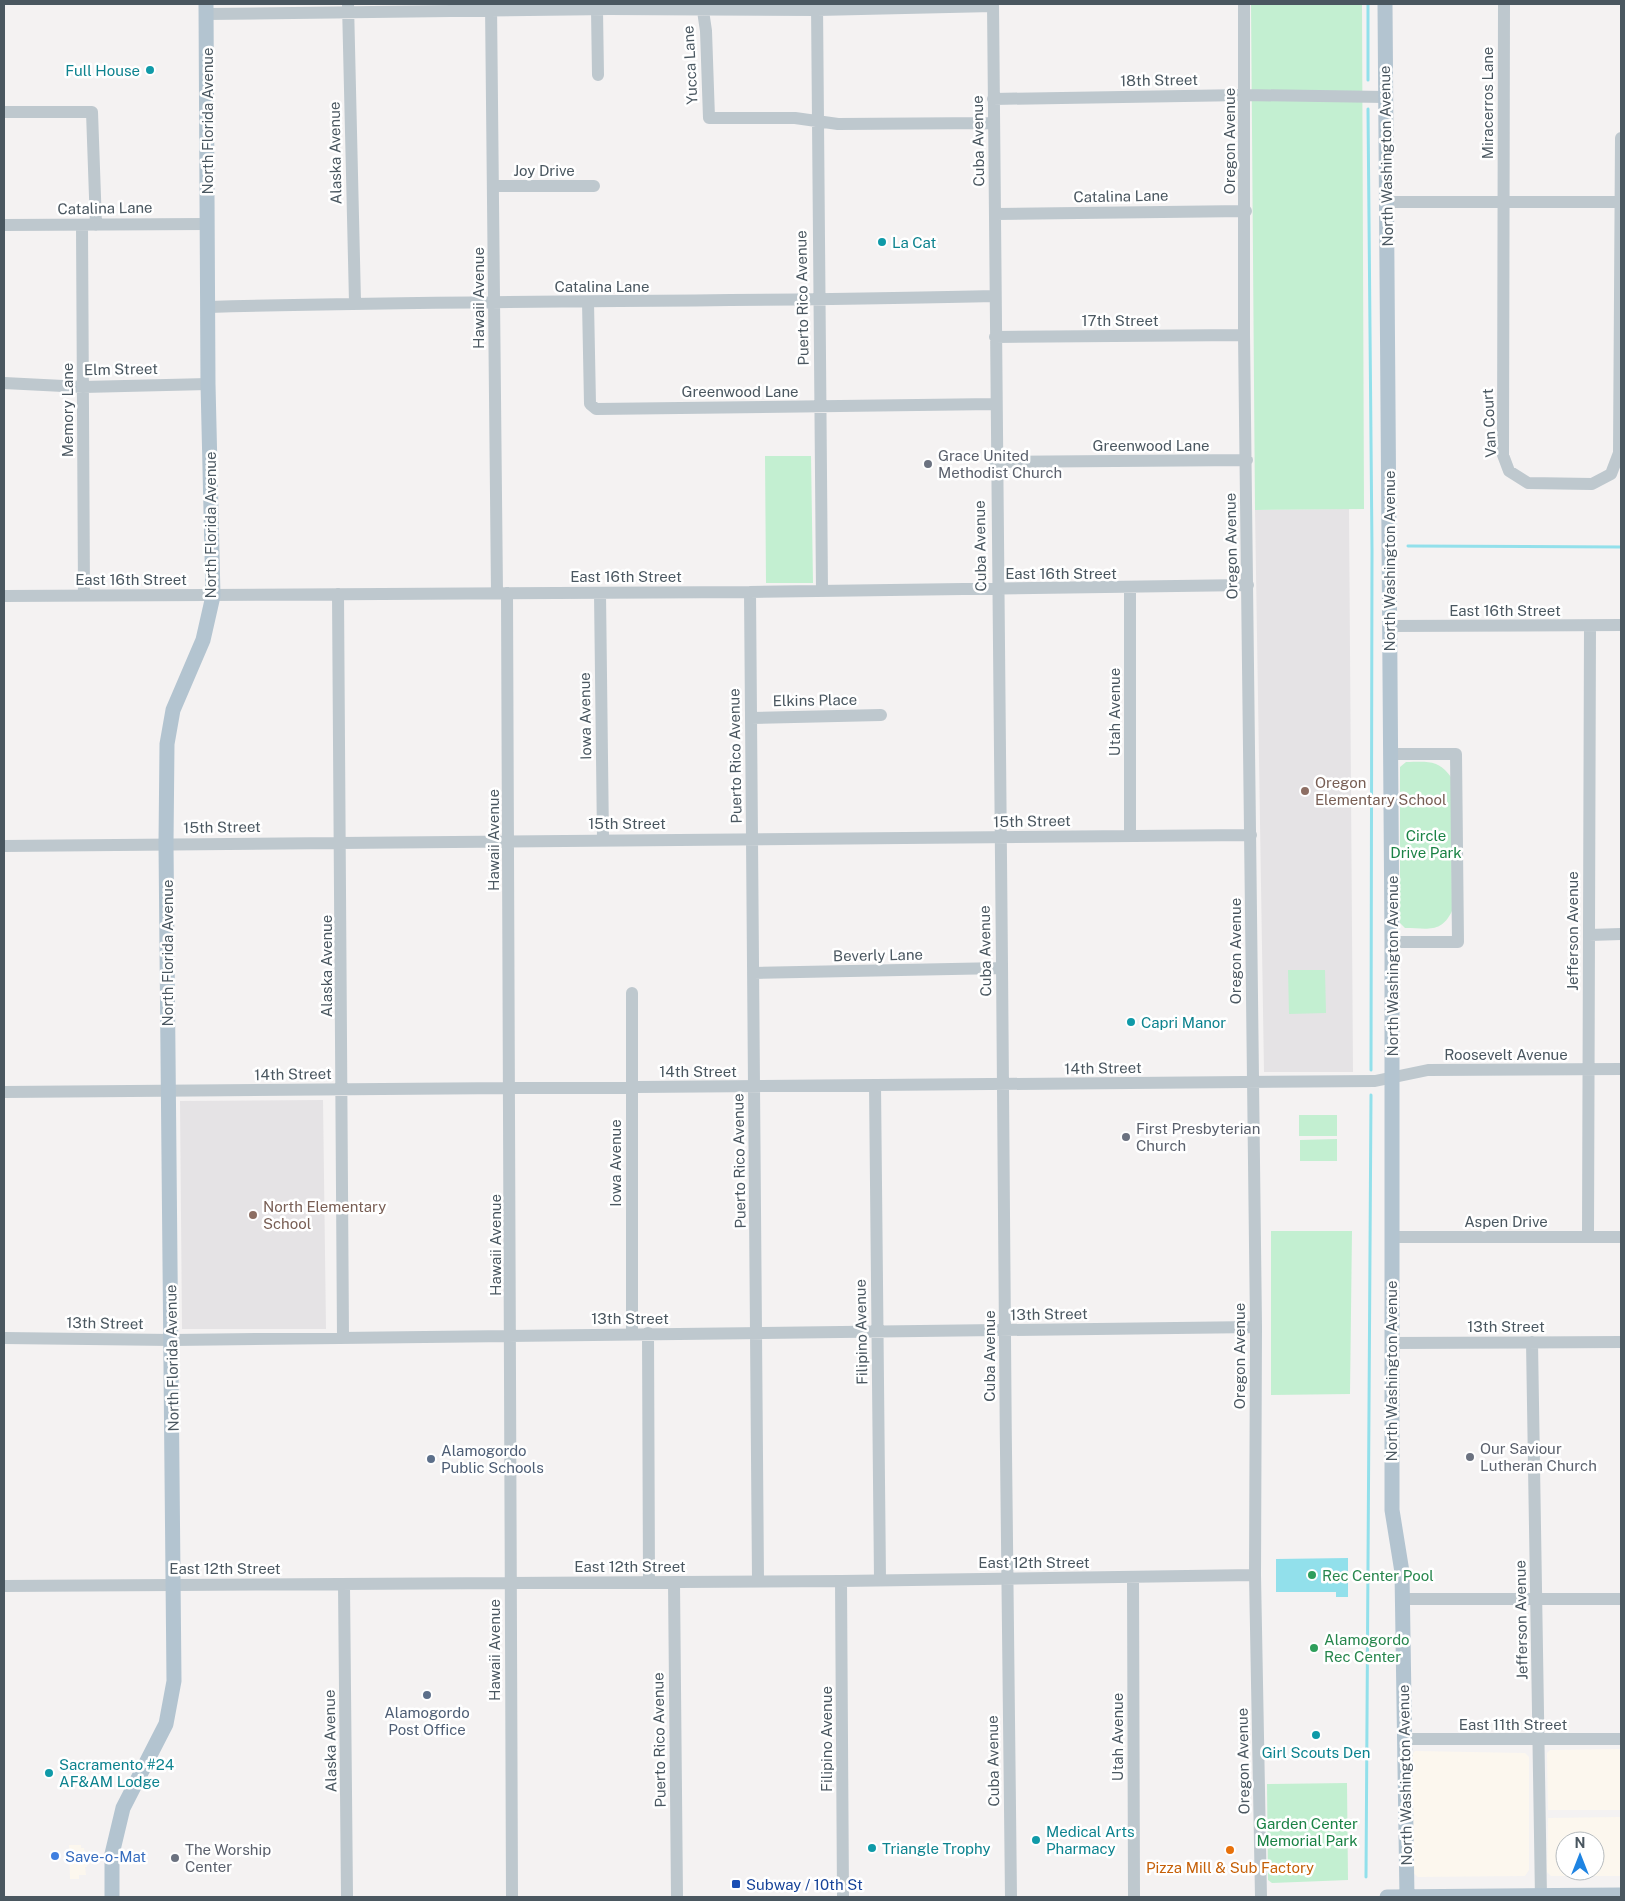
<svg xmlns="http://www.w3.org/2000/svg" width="1625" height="1901" font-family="'Public Sans',sans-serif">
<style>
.commercial{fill:#fcf7ee;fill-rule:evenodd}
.education{fill:#e5e3e5}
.green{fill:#c3efd1}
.water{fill:#92e0eb}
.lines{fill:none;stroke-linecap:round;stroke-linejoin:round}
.stream{stroke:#92e0eb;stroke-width:3}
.minor{stroke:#bec8ce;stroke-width:12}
.major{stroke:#b3c4d0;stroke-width:15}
.culture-dot{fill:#0f9aa8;stroke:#fff;stroke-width:2}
.worship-dot{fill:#6b7280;stroke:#fff;stroke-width:2}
.education-dot{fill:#8d6e63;stroke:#fff;stroke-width:2}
.service-dot{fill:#5c6f8a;stroke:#fff;stroke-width:2}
.leisure-dot{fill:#2e9e5b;stroke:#fff;stroke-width:2}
.food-dot{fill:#e8710a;stroke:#fff;stroke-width:2}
.shop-dot{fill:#3f7fe0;stroke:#fff;stroke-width:2}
.transit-dot{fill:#1a4fb4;stroke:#fff;stroke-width:2}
.labels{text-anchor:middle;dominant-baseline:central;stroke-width:5;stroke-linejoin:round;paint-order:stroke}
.street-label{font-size:15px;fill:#4a5760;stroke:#fff}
.culture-label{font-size:15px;fill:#0d838f;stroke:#fff;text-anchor:start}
.worship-label{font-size:15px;fill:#5b616d;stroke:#fff;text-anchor:start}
.education-label{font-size:15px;fill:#785e54;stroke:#fff;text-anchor:start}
.park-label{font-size:15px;fill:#1a8245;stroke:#fff}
.service-label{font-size:15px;fill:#4e5e75;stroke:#fff;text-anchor:start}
.leisure-label{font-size:15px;fill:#27864d;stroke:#fff;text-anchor:start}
.shop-label{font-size:15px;fill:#366cbe;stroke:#fff;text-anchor:start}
.food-label{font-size:15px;fill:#c56008;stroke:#fff}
.transit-label{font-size:15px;fill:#164399;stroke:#fff;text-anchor:start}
</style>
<rect width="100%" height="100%" fill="#f4f2f2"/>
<path class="commercial" d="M1621,1749V1810H1548L1547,1753L1550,1750Z
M1415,1751L1525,1753L1529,1757V1870L1525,1876L1418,1877L1413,1873L1411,1756Z
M1621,1817V1876H1551L1547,1872L1548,1818ZM1565,1841H1595V1871H1565Z
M69,1845H81V1848H84L87,1867H85L86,1875H79V1879H70Z"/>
<path class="education" d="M1349,509L1353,1072H1264L1255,510Z
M323,1100L326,1329H182L180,1101Z"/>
<path class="green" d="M1251,4H1362L1364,509L1255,510Z
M765,456H811L813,583H766Z
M1406,762C1427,762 1438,759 1451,777L1452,911C1441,934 1427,928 1405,928L1400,923V767Z
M1288,970H1325L1326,1013L1289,1014Z
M1299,1115H1337V1136H1299Z
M1337,1139V1161H1300V1140Z
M1271,1231H1352L1350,1394L1271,1395Z
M1347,1783L1348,1880L1272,1883L1268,1880L1267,1784Z"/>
<path class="water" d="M1348,1558V1597H1336V1592H1276V1559Z"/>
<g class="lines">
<path class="stream" d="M1368,4V80
M1368,109L1372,550L1371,1070
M1408,546L1621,547
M1366,1877L1371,1095"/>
<path class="minor" d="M348,4L355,302
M491,4L497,593
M702,4L706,31L709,118H795L838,124L993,123
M817,4L822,591
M993,4C994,324 999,644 1002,965C1005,1276 1006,1586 1011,1897
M1244,4V335L1256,1327L1255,1575L1261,1897
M1504,4L1503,455L1509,471L1528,483L1592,484L1611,474L1619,453L1621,138
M597,10L598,75
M206,14L609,9L817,10L993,6
M993,99L1245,95L1385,97
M4,112H92L96,225
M494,186H594
M1387,202H1621
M996,214L1246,211
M4,225L207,224
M82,225L84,595
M588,302L590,404L596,409L995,404
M209,307C471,299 733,303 995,296
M995,337L1244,335
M4,383L83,387L208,384
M995,462L1247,460
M1130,588V835
M750,592L758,1580
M507,593C512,1028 509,1463 512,1897
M600,593L603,839
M338,594L343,1338
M4,596L750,592L1248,585
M1389,626L1621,625
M751,718L881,715
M1390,754H1456L1458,942H1392
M4,846L1251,835
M1589,935L1621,934
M754,973L1002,968
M632,993V1334
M875,1085L880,1579
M4,1092L1375,1081L1428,1070L1621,1069
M1391,1237H1621
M1588,1237L1590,626
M648,1333L649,1581
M4,1338L172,1340L1256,1327
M1532,1342L1541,1897
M1391,1343L1621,1342
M1133,1578L1134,1897
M841,1581L843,1897
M674,1582L677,1897
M344,1585L347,1897
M4,1586L841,1581L1255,1575
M1403,1599H1621
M1405,1739H1621"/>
<path class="major" d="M1385,4L1392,942V1510L1402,1572L1407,1897
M112,1897V1854L123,1808L166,1724L174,1681L166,844L167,744L173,710L203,640L213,596L208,384L206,4
M1387,1897L1621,1895"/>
</g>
<g class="culture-dot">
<circle cx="150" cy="70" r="5"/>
<circle cx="882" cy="242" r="5"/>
<circle cx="1131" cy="1022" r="5"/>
<circle cx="1316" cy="1735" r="5"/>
<circle cx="49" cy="1773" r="5"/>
<circle cx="1036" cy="1840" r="5"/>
<circle cx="872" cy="1848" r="5"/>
</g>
<g class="worship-dot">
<circle cx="928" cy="464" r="5"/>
<circle cx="1126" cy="1137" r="5"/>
<circle cx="1470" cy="1457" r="5"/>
<circle cx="175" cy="1858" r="5"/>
</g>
<g class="education-dot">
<circle cx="1305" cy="791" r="5"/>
<circle cx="253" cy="1215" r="5"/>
</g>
<g class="service-dot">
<circle cx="431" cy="1459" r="5"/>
<circle cx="427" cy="1695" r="5"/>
</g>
<g class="leisure-dot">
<circle cx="1312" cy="1575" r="5"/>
<circle cx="1314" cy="1648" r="5"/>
</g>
<circle class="food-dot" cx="1230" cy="1850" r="5"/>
<circle class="shop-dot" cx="55" cy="1856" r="5"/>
<rect class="transit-dot" x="731" y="1879" width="10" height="10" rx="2.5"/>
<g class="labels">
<g class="street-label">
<text transform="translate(690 65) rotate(-93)">Yucca Lane</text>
<text transform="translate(1159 80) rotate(-1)">18th Street</text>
<text transform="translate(1487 103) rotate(-90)">Miracerros Lane</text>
<text transform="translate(207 121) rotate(-90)">North Florida Avenue</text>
<text transform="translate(978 141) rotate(-91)">Cuba Avenue</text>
<text transform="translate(1229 141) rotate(-90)">Oregon Avenue</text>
<text transform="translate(335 153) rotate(-91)">Alaska Avenue</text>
<text transform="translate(1386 156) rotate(-91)">North Washington Avenue</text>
<text x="544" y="170">Joy Drive</text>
<text transform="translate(1121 196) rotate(-1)">Catalina Lane</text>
<text transform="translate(105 208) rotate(-1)">Catalina Lane</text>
<text x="602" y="286">Catalina Lane</text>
<text transform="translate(478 298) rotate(-90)">Hawaii Avenue</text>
<text transform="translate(802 298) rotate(-91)">Puerto Rico Avenue</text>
<text x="1120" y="320">17th Street</text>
<text transform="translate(121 369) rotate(-1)">Elm Street</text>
<text x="740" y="391">Greenwood Lane</text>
<text transform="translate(67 410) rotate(-90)">Memory Lane</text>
<text transform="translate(1489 423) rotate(-93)">Van Court</text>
<text x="1151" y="445">Greenwood Lane</text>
<text transform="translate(210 525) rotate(-90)">North Florida Avenue</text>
<text transform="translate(980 546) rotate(-91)">Cuba Avenue</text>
<text transform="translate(1231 546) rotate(-91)">Oregon Avenue</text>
<text transform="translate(1389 561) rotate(-90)">North Washington Avenue</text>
<text x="1061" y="573">East 16th Street</text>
<text x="626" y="576">East 16th Street</text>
<text x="131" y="579">East 16th Street</text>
<text x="1505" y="610">East 16th Street</text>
<text transform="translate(815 700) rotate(-1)">Elkins Place</text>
<text transform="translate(1114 712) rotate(-90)">Utah Avenue</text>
<text transform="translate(585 716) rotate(-91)">Iowa Avenue</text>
<text transform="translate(735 756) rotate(-91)">Puerto Rico Avenue</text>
<text transform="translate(1032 821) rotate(-1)">15th Street</text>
<text x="627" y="823">15th Street</text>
<text transform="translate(222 827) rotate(-1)">15th Street</text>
<text transform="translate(493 840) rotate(-90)">Hawaii Avenue</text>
<text transform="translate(1572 931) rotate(-90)">Jefferson Avenue</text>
<text transform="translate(985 951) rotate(-91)">Cuba Avenue</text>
<text transform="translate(1235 951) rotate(-90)">Oregon Avenue</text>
<text transform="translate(167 953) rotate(-90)">North Florida Avenue</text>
<text transform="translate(878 955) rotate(-1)">Beverly Lane</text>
<text transform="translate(326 966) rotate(-90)">Alaska Avenue</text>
<text transform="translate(1392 966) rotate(-90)">North Washington Avenue</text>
<text x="1506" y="1054">Roosevelt Avenue</text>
<text transform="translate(1103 1068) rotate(-1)">14th Street</text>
<text x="698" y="1071">14th Street</text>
<text transform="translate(293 1074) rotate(-1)">14th Street</text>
<text transform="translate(739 1161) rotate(-91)">Puerto Rico Avenue</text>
<text transform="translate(615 1163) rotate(-90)">Iowa Avenue</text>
<text x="1506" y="1221">Aspen Drive</text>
<text transform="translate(495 1245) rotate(-90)">Hawaii Avenue</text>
<text transform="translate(1049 1314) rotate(-1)">13th Street</text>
<text x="630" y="1318">13th Street</text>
<text transform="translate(105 1323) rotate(1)">13th Street</text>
<text x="1506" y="1326">13th Street</text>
<text transform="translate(861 1332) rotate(-91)">Filipino Avenue</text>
<text transform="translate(989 1356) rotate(-90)">Cuba Avenue</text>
<text transform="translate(1239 1356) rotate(-90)">Oregon Avenue</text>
<text transform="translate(172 1358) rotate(-91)">North Florida Avenue</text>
<text transform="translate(1391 1371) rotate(-90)">North Washington Avenue</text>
<text x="1034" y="1562">East 12th Street</text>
<text x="630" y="1566">East 12th Street</text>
<text x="225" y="1568">East 12th Street</text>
<text transform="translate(1521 1620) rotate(-91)">Jefferson Avenue</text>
<text transform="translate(494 1650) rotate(-90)">Hawaii Avenue</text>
<text x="1513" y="1724">East 11th Street</text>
<text transform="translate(1117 1737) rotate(-90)">Utah Avenue</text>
<text transform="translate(826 1739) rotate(-90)">Filipino Avenue</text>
<text transform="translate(659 1740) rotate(-91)">Puerto Rico Avenue</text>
<text transform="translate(330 1741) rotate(-91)">Alaska Avenue</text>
<text transform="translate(993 1761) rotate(-91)">Cuba Avenue</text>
<text transform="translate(1243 1761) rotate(-91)">Oregon Avenue</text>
<text transform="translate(1405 1775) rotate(-91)">North Washington Avenue</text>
</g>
<g class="culture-label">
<text x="140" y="70" text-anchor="end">Full House</text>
<text x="892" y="242">La Cat</text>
<text x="1141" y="1022">Capri Manor</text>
<text x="1316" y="1752" text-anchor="middle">Girl Scouts Den</text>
<text x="59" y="1764">Sacramento #24<tspan x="59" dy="17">AF&amp;AM Lodge</tspan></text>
<text x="1046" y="1831">Medical Arts<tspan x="1046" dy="17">Pharmacy</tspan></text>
<text x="882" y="1848">Triangle Trophy</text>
</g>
<g class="worship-label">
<text x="938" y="455">Grace United<tspan x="938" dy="17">Methodist Church</tspan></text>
<text x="1136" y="1128">First Presbyterian<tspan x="1136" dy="17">Church</tspan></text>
<text x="1480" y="1448">Our Saviour<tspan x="1480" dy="17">Lutheran Church</tspan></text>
<text x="185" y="1849">The Worship<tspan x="185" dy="17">Center</tspan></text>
</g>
<g class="education-label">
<text x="1315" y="782">Oregon<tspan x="1315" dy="17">Elementary School</tspan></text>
<text x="263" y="1206">North Elementary<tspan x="263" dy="17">School</tspan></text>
</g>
<g class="park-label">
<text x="1426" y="835">Circle<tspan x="1426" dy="17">Drive Park</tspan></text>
<text x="1307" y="1823">Garden Center<tspan x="1307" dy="17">Memorial Park</tspan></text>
</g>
<g class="service-label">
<text x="441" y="1450">Alamogordo<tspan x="441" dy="17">Public Schools</tspan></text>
<text x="427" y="1712" text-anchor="middle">Alamogordo<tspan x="427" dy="17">Post Office</tspan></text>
</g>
<g class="leisure-label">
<text x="1322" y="1575">Rec Center Pool</text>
<text x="1324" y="1639">Alamogordo<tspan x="1324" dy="17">Rec Center</tspan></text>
</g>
<g class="shop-label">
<text x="65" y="1856">Save-o-Mat</text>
</g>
<g class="food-label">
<text x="1230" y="1867">Pizza Mill &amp; Sub Factory</text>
</g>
<g class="transit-label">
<text x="746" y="1884">Subway / 10th St</text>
</g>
</g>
<rect width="1625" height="1901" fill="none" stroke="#4a5760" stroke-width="10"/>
<g transform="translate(1580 1856)"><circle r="24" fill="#ffffff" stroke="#b7bcbf"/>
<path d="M0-4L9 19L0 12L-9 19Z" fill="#1f84e2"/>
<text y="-8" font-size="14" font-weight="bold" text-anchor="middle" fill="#4a5760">N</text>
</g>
</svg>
